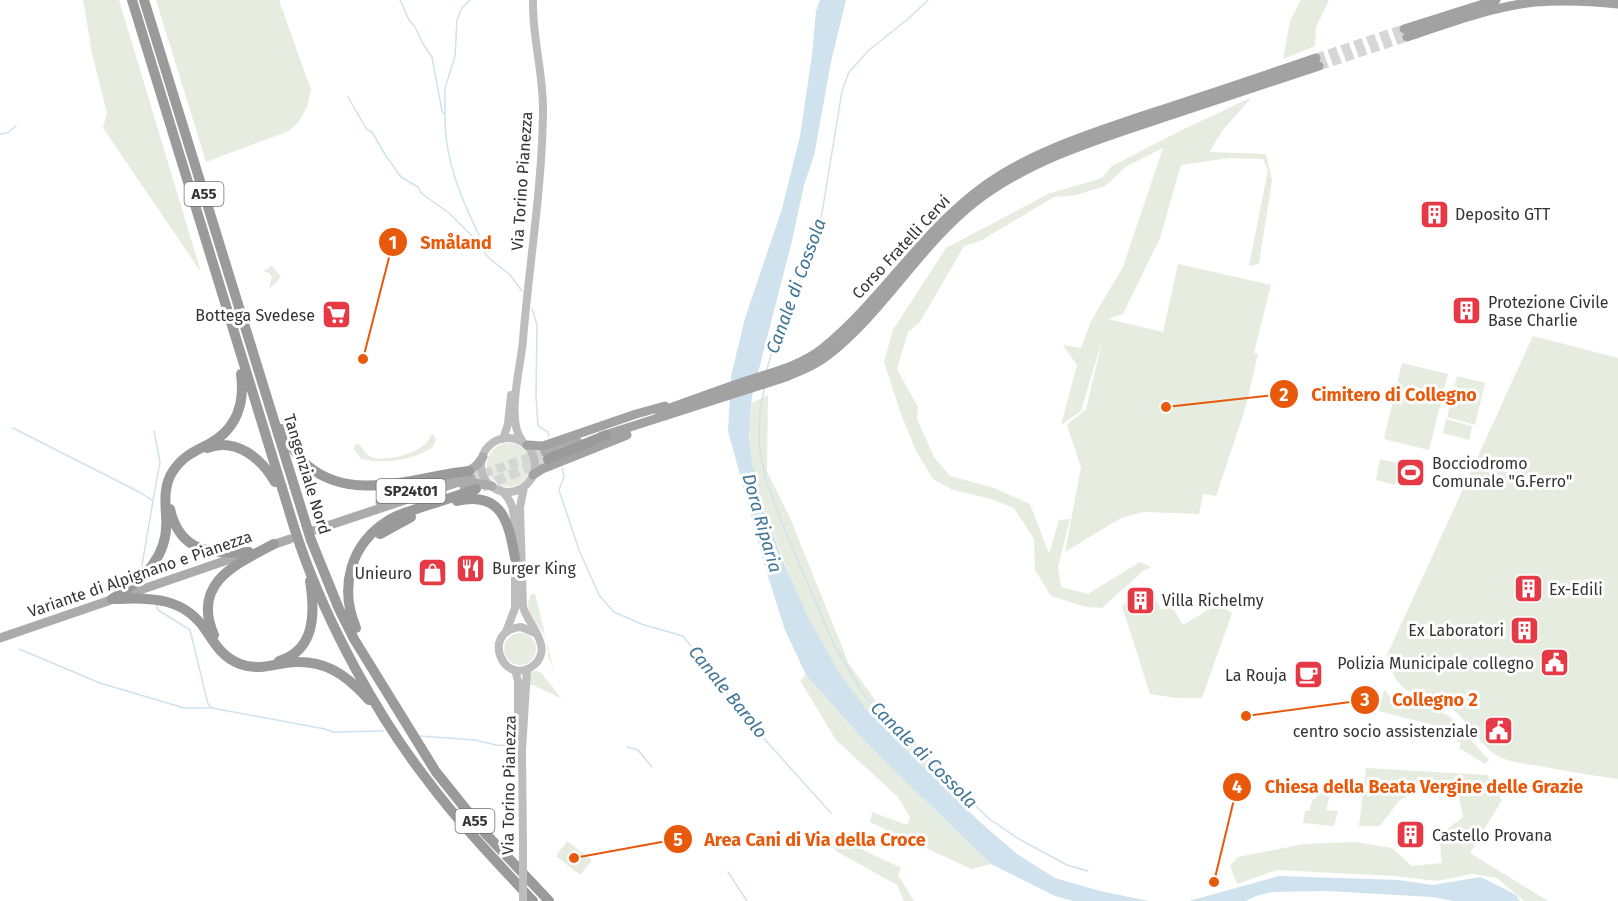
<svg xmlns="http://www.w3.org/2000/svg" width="1618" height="901" font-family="'Fira Sans',sans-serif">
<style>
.green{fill:#e6ecdf}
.water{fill:#cfe2ee}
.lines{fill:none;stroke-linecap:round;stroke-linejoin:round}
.stream{stroke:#cfe2ee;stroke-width:1.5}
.primary-tunnel{stroke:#d6d6d6;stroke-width:9;stroke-dasharray:9 4.5;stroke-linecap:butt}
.trunk-tunnel{stroke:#d6d6d6;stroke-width:9;stroke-dasharray:9 4.5;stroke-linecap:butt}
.motorway-tunnel{stroke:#d6d6d6;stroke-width:10;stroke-dasharray:10 5;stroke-linecap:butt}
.secondary{stroke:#bdbdbd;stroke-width:8}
.primary{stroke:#ababab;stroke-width:9}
.trunk{stroke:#a2a2a2;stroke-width:9}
.motorway{stroke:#9a9a9a;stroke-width:10}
.secondary-bridge{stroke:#bdbdbd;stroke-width:8}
.motorway-bridge{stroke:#9a9a9a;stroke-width:10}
.labels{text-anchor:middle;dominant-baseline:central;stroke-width:6;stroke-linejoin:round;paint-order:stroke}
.shield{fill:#fff;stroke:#707070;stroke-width:1.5}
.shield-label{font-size:15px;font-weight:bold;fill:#333}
.street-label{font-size:16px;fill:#333;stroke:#fff}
.poi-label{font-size:16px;fill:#333;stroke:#fff;text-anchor:start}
.water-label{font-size:18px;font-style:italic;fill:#3f7597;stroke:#fff}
.leader{fill:none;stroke:#e8590c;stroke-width:2}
.callout-dot{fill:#e8590c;stroke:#fff;stroke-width:2}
.mark-label{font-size:18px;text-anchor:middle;font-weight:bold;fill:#fff}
.callout-label{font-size:18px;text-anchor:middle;font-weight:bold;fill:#e8590c;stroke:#fff;stroke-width:6;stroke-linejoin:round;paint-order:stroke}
</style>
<rect width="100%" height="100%" fill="#fff"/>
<path class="green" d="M83,0H119L201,272L103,128L107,113L92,53Z
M156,0H279L311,90L307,107L298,123L289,131L206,162Z
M1301,0H1329L1316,27L1315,46L1283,59L1290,21Z
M1252,97L1223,130L1209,152L1266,154L1272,180L1259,264L1249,266L1268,170L1263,159L1229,158L1181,165L1160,238L1123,314L1108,319L1163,332L1178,264L1271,285L1254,353L1258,354L1246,406L1216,496L1203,494L1199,514L1143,512L1121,518L1065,552L1081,467L1067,425L1086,409L1103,337L1081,411L1061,425L1077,365L1063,345L1081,348L1091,321L1123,267L1163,148L1127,166L1105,186L1076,195L1054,197L982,240L964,246L920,322L908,332L897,369L918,407L917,419L934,457L950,476L994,488L1030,504L1049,554L1059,520L1070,519L1058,567L1061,587L1088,594L1140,562L1151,567L1143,571L1102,608L1086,607L1051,596L1035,570L1034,539L1014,508L991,499L953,490L933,479L915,449L900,411L884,362L893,330L946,248L1048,194L1102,178L1112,166L1176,133Z
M272,266L281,277L269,289L272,277L269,273L263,271Z
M1533,336L1618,358V779C1595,776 1573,772 1550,768C1532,764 1509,764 1493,753C1476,740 1467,718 1449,707C1414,686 1399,703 1387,655Z
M1402,363L1448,374L1429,450L1384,439Z
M1457,376L1485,383L1475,425L1447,417Z
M768,395L767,471L790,518L849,664L878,704L946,773L944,787C918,762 890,737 866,709C824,661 797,597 775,537C766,513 756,487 752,462C748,442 750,423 752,403Z
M1446,419L1472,426L1469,440L1443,433Z
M433,434L436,439L433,447C411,461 386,464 361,459L354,449L355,445L358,443C362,448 366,455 371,457C385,463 427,452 430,436Z
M487 465a22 22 0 1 1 44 0a22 22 0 1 1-44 0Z
M1380,459L1401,464L1395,485L1376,480Z
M535,593L554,672L548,655L546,637L529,612L528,604L530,595Z
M1155,598L1162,610L1171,605L1183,625L1218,604L1232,613L1202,698H1176L1150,694L1122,606L1127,602L1133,612Z
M504 649a16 16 0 1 1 32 0a16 16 0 1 1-32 0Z
M533,671H538L542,674L562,699L533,685H528L529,674Z
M806,675L870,747L991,864L971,869L870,822L872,812L907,825L910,817L898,797L836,740L800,680Z
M1384,690L1387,691L1388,695L1409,703L1419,701L1449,716L1489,760L1485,764L1459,748L1461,743L1433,725L1379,711Z
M1366,768L1487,775L1502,800L1470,853L1548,901H1524L1497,878L1472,874L1437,881L1395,876L1277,870L1237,884L1230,866L1238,857L1304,844L1355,842L1392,848L1412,866L1442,863L1439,835L1463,817L1456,782L1428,783L1399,801L1380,826H1359Z
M1318,793L1330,795L1326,810L1338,811L1334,826L1303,823L1305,811H1309L1313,799H1316Z
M832,835L901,868L898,875L914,901H904L897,885L836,851L825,836Z
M567,841L592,860L580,875L556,856Z"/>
<path class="water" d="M820,0H846L831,62L814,156L804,185L792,241L752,396L749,436L752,463L765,512L784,563L808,617L838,671L865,708L902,746L980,822L1017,854L1055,878L1100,891L1149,901H1073L1055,896L991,864L870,747L806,675L785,630L765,567L728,431L731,376L745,318L782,209L800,136L812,55L816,11Z
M1279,876L1399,880L1432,885L1481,877L1516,895L1520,901H1454L1432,897L1327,891L1272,892L1256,896L1246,901H1189Z"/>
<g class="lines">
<path class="stream" d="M400,0L409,20L415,27L423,44L432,57L442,111L445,115V88L455,56L457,20L462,8L470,0
M348,97L367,130L372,132L386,156L401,177L418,187L421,193L449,213L471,235L489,258L510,275L522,291
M445,115C444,161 463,203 483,243V249
M0,134L7,133L16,126
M532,309L537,325L536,396L538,426L548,432L549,436
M767,369L782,315L808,262L822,213L842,91L849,72L869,50L908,19L928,0
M764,389L760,410L759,444L765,477L783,526L835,647L865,696L988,818L1019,839L1067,865L1088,871
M13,428L141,493L153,501L142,565L143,568
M562,468L564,477L559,490L579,550L599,595L614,612L644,625L683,636L750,723L831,813
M153,500L160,462L154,431
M156,605L158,610L190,630L208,704L212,708L325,729L333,732L383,731
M19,649L100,683L184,708H211
M420,736L475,740L496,745L514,746
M627,747L638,750L652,767
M728,872L747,901"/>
<path class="primary-tunnel" d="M471,478L545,452"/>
<path class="trunk-tunnel" d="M1316,58L1404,29
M1319,66L1407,37"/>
<path class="motorway-tunnel" d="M482,487L548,459"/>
<path class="secondary" d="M481 465a27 27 0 1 1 54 0a27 27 0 1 1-54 0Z
M503,439L508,424L511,395
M523,442C505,421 521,367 523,340C529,265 542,189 543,113C544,75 532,38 533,0
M524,487L520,507L523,607C527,620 539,632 541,645C543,652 540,660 534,665C504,689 479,631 521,627L535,633
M500,490C517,502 514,522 515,541
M506,632L515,608V553
M515,670L518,681V737
M523,845L522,750L527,669"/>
<path class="primary" d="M545,452L578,442
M464,487L475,483L492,486
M380,502L469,471L477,465L483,457
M315,530L471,478
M269,546L290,539
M0,638L245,554"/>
<path class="trunk" d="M1404,29L1496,0
M1407,37C1449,23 1491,7 1535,2C1563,0 1591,1 1618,4
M659,412C689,401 719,390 749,380C774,372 802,365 823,348C888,295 929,218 1002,174C1047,147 1098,131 1148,114C1204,96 1260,77 1316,58
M602,436L783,378C798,372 814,366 827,356C884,312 919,246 975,202C1028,161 1093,141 1156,120C1210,102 1265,84 1319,66
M527,445L543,446L636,414L665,406
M533,475L542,469L627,435"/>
<path class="motorway" d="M132,0L294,527
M144,0L306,524
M281,429C288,442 296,456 308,466C354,504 417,476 469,471
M207,448C236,437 261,458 275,482
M548,459L606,435
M457,501C502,490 509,523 515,558
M170,509C180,553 211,554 249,552
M380,534L411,517
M311,540L339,609L354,639L436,772L485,833L549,901
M300,545C327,623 377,716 428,781C460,824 497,862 533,901
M112,599C144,579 170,556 166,515C165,500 164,484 173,471C183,456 195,451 209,444C237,429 245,403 241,374
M113,599C151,598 184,596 207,632C216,646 224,658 240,664C256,670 269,666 285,663C323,658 345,673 369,700
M356,628C339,587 350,544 389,520C398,514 409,512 419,508C438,502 457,496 476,489
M214,635C191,583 236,564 274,544
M279,661C316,650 315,612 310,581"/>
<path class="secondary-bridge" d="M523,845V901"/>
<path class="motorway-bridge" d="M306,524L311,540
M294,527L300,545"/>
</g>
<defs>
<symbol id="building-square" viewBox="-11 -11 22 22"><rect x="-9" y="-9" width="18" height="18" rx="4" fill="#e63946" stroke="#fff"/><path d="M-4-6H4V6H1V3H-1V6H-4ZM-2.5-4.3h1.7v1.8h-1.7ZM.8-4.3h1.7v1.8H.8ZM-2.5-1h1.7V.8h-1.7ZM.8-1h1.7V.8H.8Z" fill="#fff"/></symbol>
<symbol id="supermarket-square" viewBox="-11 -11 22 22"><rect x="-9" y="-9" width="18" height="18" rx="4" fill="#e63946" stroke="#fff"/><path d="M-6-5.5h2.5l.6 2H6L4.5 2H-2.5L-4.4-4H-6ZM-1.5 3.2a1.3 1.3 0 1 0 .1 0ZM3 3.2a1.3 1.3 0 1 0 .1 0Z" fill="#fff"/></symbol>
<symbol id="stadium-square" viewBox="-11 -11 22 22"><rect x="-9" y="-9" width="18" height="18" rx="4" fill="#e63946" stroke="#fff"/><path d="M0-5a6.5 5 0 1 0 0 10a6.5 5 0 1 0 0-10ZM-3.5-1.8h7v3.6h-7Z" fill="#fff"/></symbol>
<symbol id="restaurant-square" viewBox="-11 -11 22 22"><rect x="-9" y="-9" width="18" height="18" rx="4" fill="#e63946" stroke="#fff"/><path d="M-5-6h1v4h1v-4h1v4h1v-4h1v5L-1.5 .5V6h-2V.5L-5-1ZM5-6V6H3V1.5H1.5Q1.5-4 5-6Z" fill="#fff"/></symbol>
<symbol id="shop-square" viewBox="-11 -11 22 22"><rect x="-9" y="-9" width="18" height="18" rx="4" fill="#e63946" stroke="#fff"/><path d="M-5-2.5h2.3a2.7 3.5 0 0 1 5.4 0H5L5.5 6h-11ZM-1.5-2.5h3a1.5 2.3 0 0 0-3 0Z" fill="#fff"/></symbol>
<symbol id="civic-square" viewBox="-11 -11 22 22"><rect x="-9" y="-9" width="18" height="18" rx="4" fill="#e63946" stroke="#fff"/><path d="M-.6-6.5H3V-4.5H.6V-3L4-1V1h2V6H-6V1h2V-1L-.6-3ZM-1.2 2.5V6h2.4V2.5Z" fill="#fff"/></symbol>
<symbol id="cafe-square" viewBox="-11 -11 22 22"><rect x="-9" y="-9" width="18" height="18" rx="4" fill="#e63946" stroke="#fff"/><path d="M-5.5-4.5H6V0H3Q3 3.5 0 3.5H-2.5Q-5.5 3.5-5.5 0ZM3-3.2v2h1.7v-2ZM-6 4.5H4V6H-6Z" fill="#fff"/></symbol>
</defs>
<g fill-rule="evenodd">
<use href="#building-square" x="1418" y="198" width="33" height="33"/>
<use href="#building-square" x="1450" y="294" width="33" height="33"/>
<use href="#supermarket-square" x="320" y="298" width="33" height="33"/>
<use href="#stadium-square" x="1394" y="456" width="33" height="33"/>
<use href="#restaurant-square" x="454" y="552" width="33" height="33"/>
<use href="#shop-square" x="416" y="556" width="33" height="33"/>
<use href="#building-square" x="1512" y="572" width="33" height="33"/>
<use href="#building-square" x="1124" y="584" width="33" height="33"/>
<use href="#building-square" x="1508" y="614" width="33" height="33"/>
<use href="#civic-square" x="1538" y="646" width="33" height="33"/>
<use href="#cafe-square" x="1292" y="658" width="33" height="33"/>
<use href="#civic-square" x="1482" y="714" width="33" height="33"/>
<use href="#building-square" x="1394" y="818" width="33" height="33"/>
</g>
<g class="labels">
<g class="shield">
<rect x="184.5" y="182" width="39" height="24" rx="4.5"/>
<rect x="376.5" y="479" width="69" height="24" rx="4.5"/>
<rect x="455.5" y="809" width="39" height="24" rx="4.5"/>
</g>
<g class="shield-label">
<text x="204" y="194">A55</text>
<text x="411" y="491">SP24t01</text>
<text x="475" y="821">A55</text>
</g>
<g class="street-label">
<text transform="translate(522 181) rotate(-86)">Via Torino Pianezza</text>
<text transform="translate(901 247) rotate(-47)">Corso Fratelli Cervi</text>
<text transform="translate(307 474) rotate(73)">Tangenziale Nord</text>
<text transform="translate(140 574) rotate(-19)">Variante di Alpignano e Pianezza</text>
<text transform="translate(509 785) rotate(-89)">Via Torino Pianezza</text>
</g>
<g class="poi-label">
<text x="1455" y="214">Deposito GTT</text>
<text x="1488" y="302">Protezione Civile<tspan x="1488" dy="18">Base Charlie</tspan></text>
<text x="315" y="315" text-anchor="end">Bottega Svedese</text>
<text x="1432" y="463">Bocciodromo<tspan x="1432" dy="18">Comunale "G.Ferro"</tspan></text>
<text x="492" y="568">Burger King</text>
<text x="412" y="573" text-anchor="end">Unieuro</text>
<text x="1549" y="589">Ex-Edili</text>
<text x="1162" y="600">Villa Richelmy</text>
<text x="1504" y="630" text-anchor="end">Ex Laboratori</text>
<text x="1534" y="663" text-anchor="end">Polizia Municipale collegno</text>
<text x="1287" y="675" text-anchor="end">La Rouja</text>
<text x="1478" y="731" text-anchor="end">centro socio assistenziale</text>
<text x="1432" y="835">Castello Provana</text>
</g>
<g class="water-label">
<text transform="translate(796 286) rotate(-70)">Canale di Cossola</text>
<text transform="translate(762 523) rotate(74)">Dora Riparia</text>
<text transform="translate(728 692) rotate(51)">Canale Barolo</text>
<text transform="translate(924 755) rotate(45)">Canale di Cossola</text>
</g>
</g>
<path class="leader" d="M363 359L393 242M1166 407L1284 394M1246 716L1365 700M1214 882L1237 787M574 858L678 839"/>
<g class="callout-dot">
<circle cx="363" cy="359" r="6"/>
<circle cx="1166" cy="407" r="6"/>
<circle cx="1246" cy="716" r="6"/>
<circle cx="1214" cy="882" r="6"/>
<circle cx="574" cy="858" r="6"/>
<circle cx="393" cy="242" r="15"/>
<circle cx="1284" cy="394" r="15"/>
<circle cx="1365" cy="700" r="15"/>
<circle cx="1237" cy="787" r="15"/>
<circle cx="678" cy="839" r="15"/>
</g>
<g class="mark-label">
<text x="393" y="249">1</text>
<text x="1284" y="401">2</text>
<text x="1365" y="706">3</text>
<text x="1237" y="793">4</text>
<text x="678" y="846">5</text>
</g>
<g class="callout-label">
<text x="456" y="249">Småland</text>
<text x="1394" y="401">Cimitero di Collegno</text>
<text x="1435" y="706">Collegno 2</text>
<text x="1424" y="793">Chiesa della Beata Vergine delle Grazie</text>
<text x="815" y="846">Area Cani di Via della Croce</text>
</g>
</svg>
